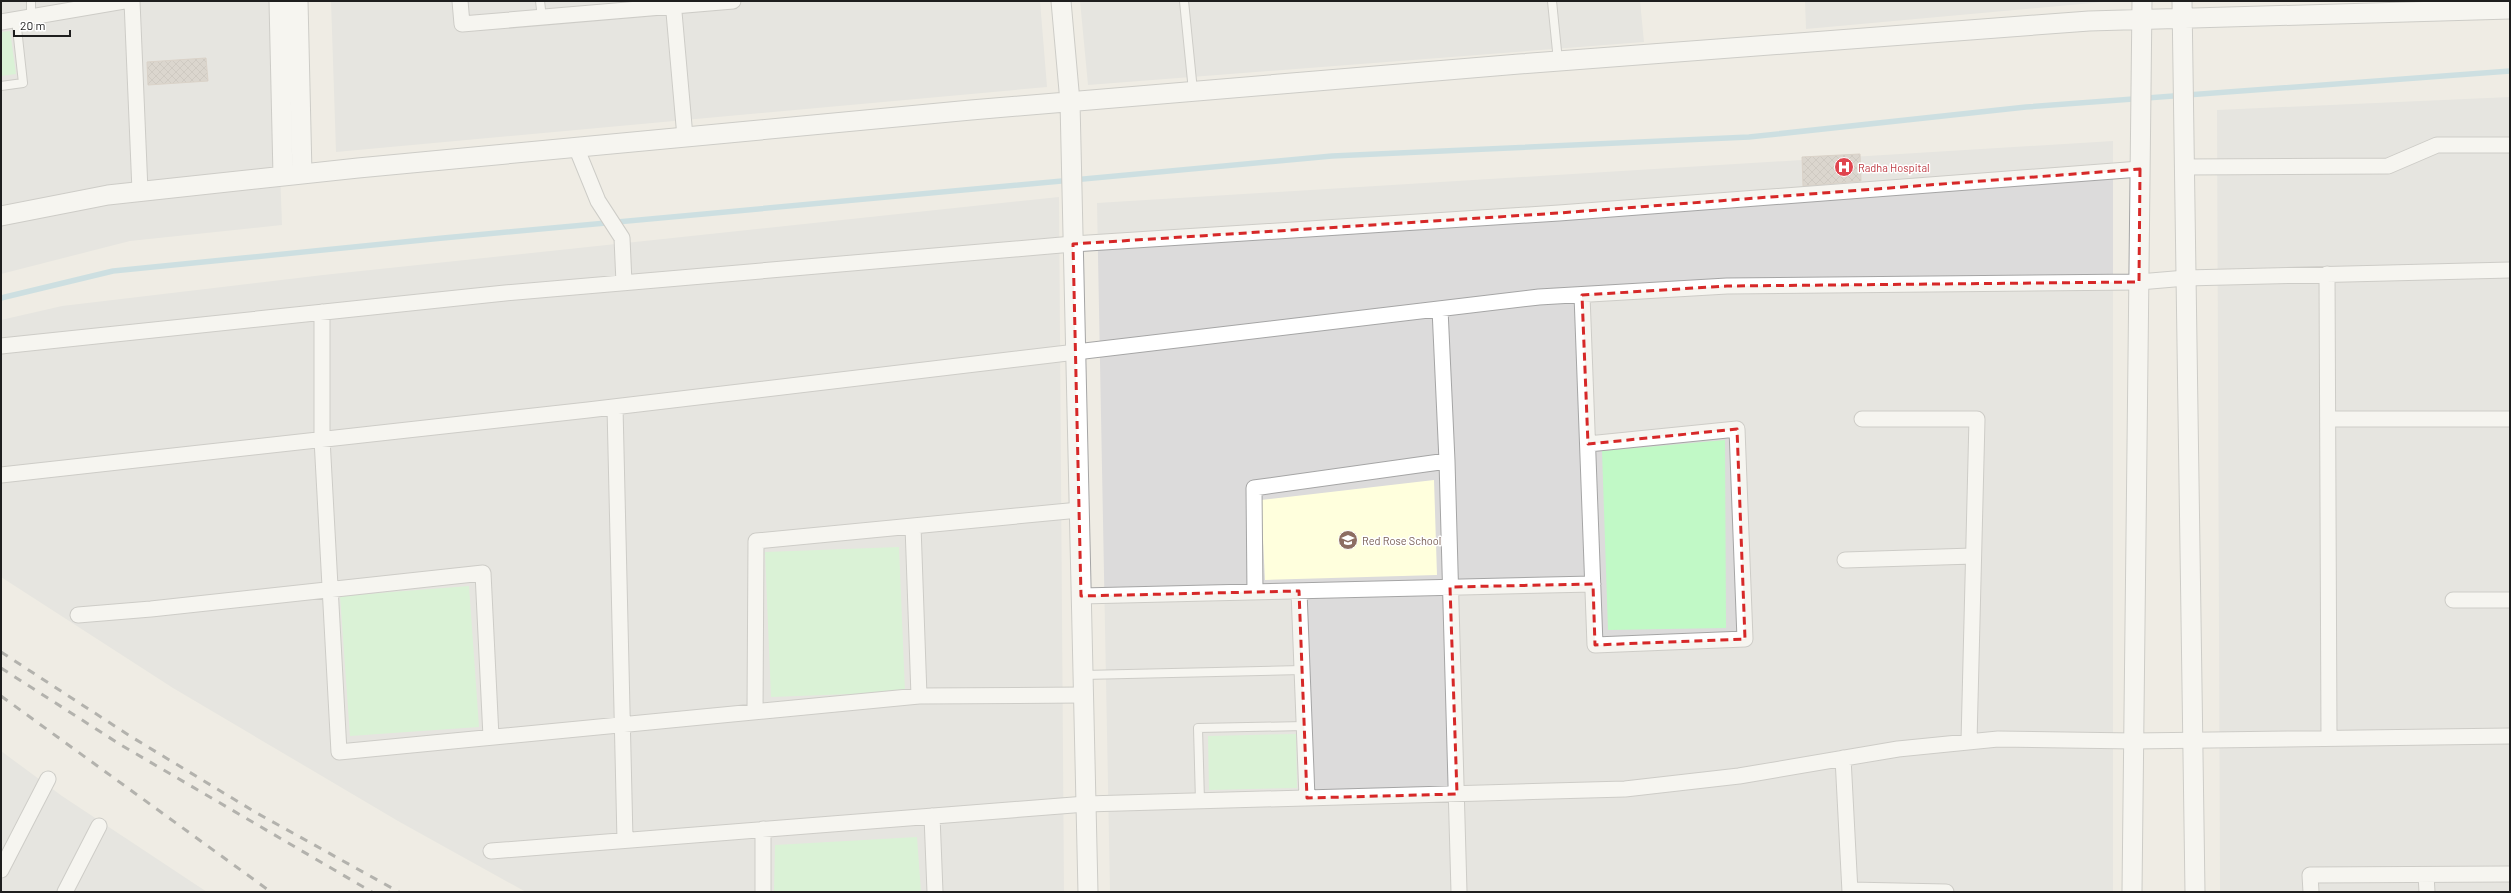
<svg xmlns="http://www.w3.org/2000/svg" width="2511" height="893" font-family="Barlow,sans-serif">
<style>
.residential{fill:#dcdbdb}
.education{fill:#ffd}
.park{fill:#c1f9c6}
.lines{fill:none;stroke-linecap:round;stroke-linejoin:round}
.stream{stroke:#a5cfdd;stroke-width:5.5}
.building{fill:url(#building-cross-hatch);stroke:#c1b2a7}
.service-casing{stroke:#a5a5a5;stroke-width:10}
.minor-casing{stroke:#a5a5a5;stroke-width:17}
.tertiary-casing{stroke:#a5a5a5;stroke-width:21}
.service{stroke:#fff;stroke-width:8}
.minor{stroke:#fff;stroke-width:15}
.tertiary{stroke:#fff;stroke-width:19}
.rail{stroke:#6c6c6c;stroke-width:3;stroke-dasharray:8 8;stroke-linecap:butt}
.marked{fill:none;stroke:#d62828;stroke-width:3;stroke-dasharray:8 5;stroke-linejoin:round}
.labels{text-anchor:middle;dominant-baseline:central;stroke-width:3;stroke-linejoin:round;paint-order:stroke}
.health-label{font-size:11px;fill:#be3a42;stroke:#fff;text-anchor:start}
.education-label{font-size:11px;fill:#785e54;stroke:#fff;text-anchor:start}
</style>
<defs>
<pattern id="building-cross-hatch" width="8" height="8" patternUnits="userSpaceOnUse"><rect width="8" height="8" fill="#c4bbb3"/><path d="M0 0l8 8M0 8l8-8" fill="none" stroke="#a8a09a"/></pattern>
</defs>
<rect width="100%" height="100%" fill="#efece4"/>
<path class="residential" d="M1,1H274L282,225L130,241L1,274Z
M331,1H1040L1047,87L336,152Z
M1080,1H1640L1644,42L1088,85Z
M1805,1H2114L1806,29Z
M2510,97V892H2220L2217,110Z
M2113,141V892H1110L1097,203Z
M1059,197L1064,892H526L398,821L173,688L1,577V320L62,306L323,275Z
M1,751L62,796L207,892H1Z"/>
<path class="education" d="M1434,480L1437,575L1265,580L1261,500Z"/>
<path class="park" d="M10,31L16,74L1,76V32Z
M1725,440L1726,628L1608,630L1602,451Z
M899,547L905,692L771,697L765,552Z
M469,586L479,727L350,736L340,596Z
M1296,734L1297,788L1209,790L1208,736Z
M917,837L921,892H774L775,845Z"/>
<g class="lines">
<path class="stream" d="M1,298L113,271L443,238L1332,156L1749,137L2026,107L2510,71"/>
</g>
<path class="building" d="M206,58L208,81L148,85L147,62Z
M1860,154L1861,181L1803,186L1802,157Z"/>
<g class="lines">
<defs>
<path id="service" d="M31,1V16
M540,1L542,18
M1184,1L1193,91
M1552,1L1558,61
M1,86L23,83L16,19
M1083,675L1302,670
M1200,801L1198,728L1304,726"/>
<path id="minor" d="M132,1L140,191
M460,1L462,24L733,1
M673,1L685,137
M1,22L124,1
M576,147L598,201L622,238L624,283
M2184,167L2388,166L2437,145H2510
M2327,274L2329,738
M1582,295L1595,645L1745,639L1737,429L1588,444
M1440,309L1447,461L1459,892
M322,312V439L339,752L919,696L1083,695
M1,346L505,293L1073,244L1559,213L2140,169
M615,407L625,840
M1862,419H1977L1969,742
M2328,419H2510
M1,475L588,410L1539,297L1727,286L2139,282L2186,278L2510,270
M913,526L919,696
M1845,560L1973,556
M1299,591L1307,798
M1255,592L1254,488L1447,461
M1081,596L1593,584
M2453,600H2510
M78,615L151,609L483,573L491,737
M755,712L756,541L1079,510
M1843,758L1850,892
M932,816L935,892
M491,851L1086,804L1625,789L1739,776L1898,749L1998,739L2134,741L2510,736
M1,870L48,779
M2426,875L2427,892
M1850,890L1946,892
M65,892L99,826
M763,892V829
M2311,892L2310,875L2510,874"/>
<path id="tertiary" d="M279,1L283,176
M298,1L302,174
M1061,1L1070,102L1088,892
M2182,1L2195,892
M1,216L108,195L358,168L971,110L1519,64L2089,21L2510,9
M2132,892L2142,1"/>
</defs>
<use href="#service" class="service-casing"/>
<use href="#minor" class="minor-casing"/>
<use href="#tertiary" class="tertiary-casing"/>
<use href="#service" class="service"/>
<use href="#minor" class="minor"/>
<use href="#tertiary" class="tertiary"/>
<path class="rail" d="M1,652L130,736L255,812L399,892
M1,668L121,745L372,892
M1,696L271,892"/>
</g>
<path d="M0 0H2511V893H0ZM2140,169L2139,282L1727,286L1582,295L1588,444L1737,429L1745,639L1595,645L1593,584L1450,587L1457,794L1307,798L1299,591L1081,596L1073,244L1559,213Z" fill="#efece4" fill-opacity=".55" fill-rule="evenodd"/>
<path class="marked" d="M2140,169L2139,282L1727,286L1582,295L1588,444L1737,429L1745,639L1595,645L1593,584L1450,587L1457,794L1307,798L1299,591L1081,596L1073,244L1559,213Z"/>
<defs>
<symbol id="hospital-disc" viewBox="-11 -11 22 22"><circle r="9.5" fill="#e0444e" stroke="#fff"/><path d="M-5-5h3v3.5h4V-5h3V5h-3V1.5h-4V5h-3Z" fill="#fff"/></symbol>
<symbol id="school-disc" viewBox="-11 -11 22 22"><circle r="9.5" fill="#8d6e63" stroke="#fff"/><path d="M0-5L7-2L0 1L-7-2ZM-4 1L0 2.5L4 1V4Q0 6-4 4Z" fill="#fff"/></symbol>
</defs>
<g fill-rule="evenodd">
<use href="#hospital-disc" x="1833" y="156" width="22" height="22"/>
<use href="#school-disc" x="1337" y="529" width="22" height="22"/>
</g>
<g class="labels">
<g class="health-label">
<text x="1858" y="167">Radha Hospital</text>
</g>
<g class="education-label">
<text x="1362" y="540">Red Rose School</text>
</g>
</g>
<rect width="2511" height="893" fill="none" stroke="#1e1e1e" stroke-width="4"/>
<path d="M14 30v6h56v-6" fill="none" stroke="#1e1e1e" stroke-width="2"/>
<text x="20" y="30" font-size="12" fill="#1e1e1e" stroke="#ffffff" stroke-width="3" paint-order="stroke">20 m</text>
</svg>
